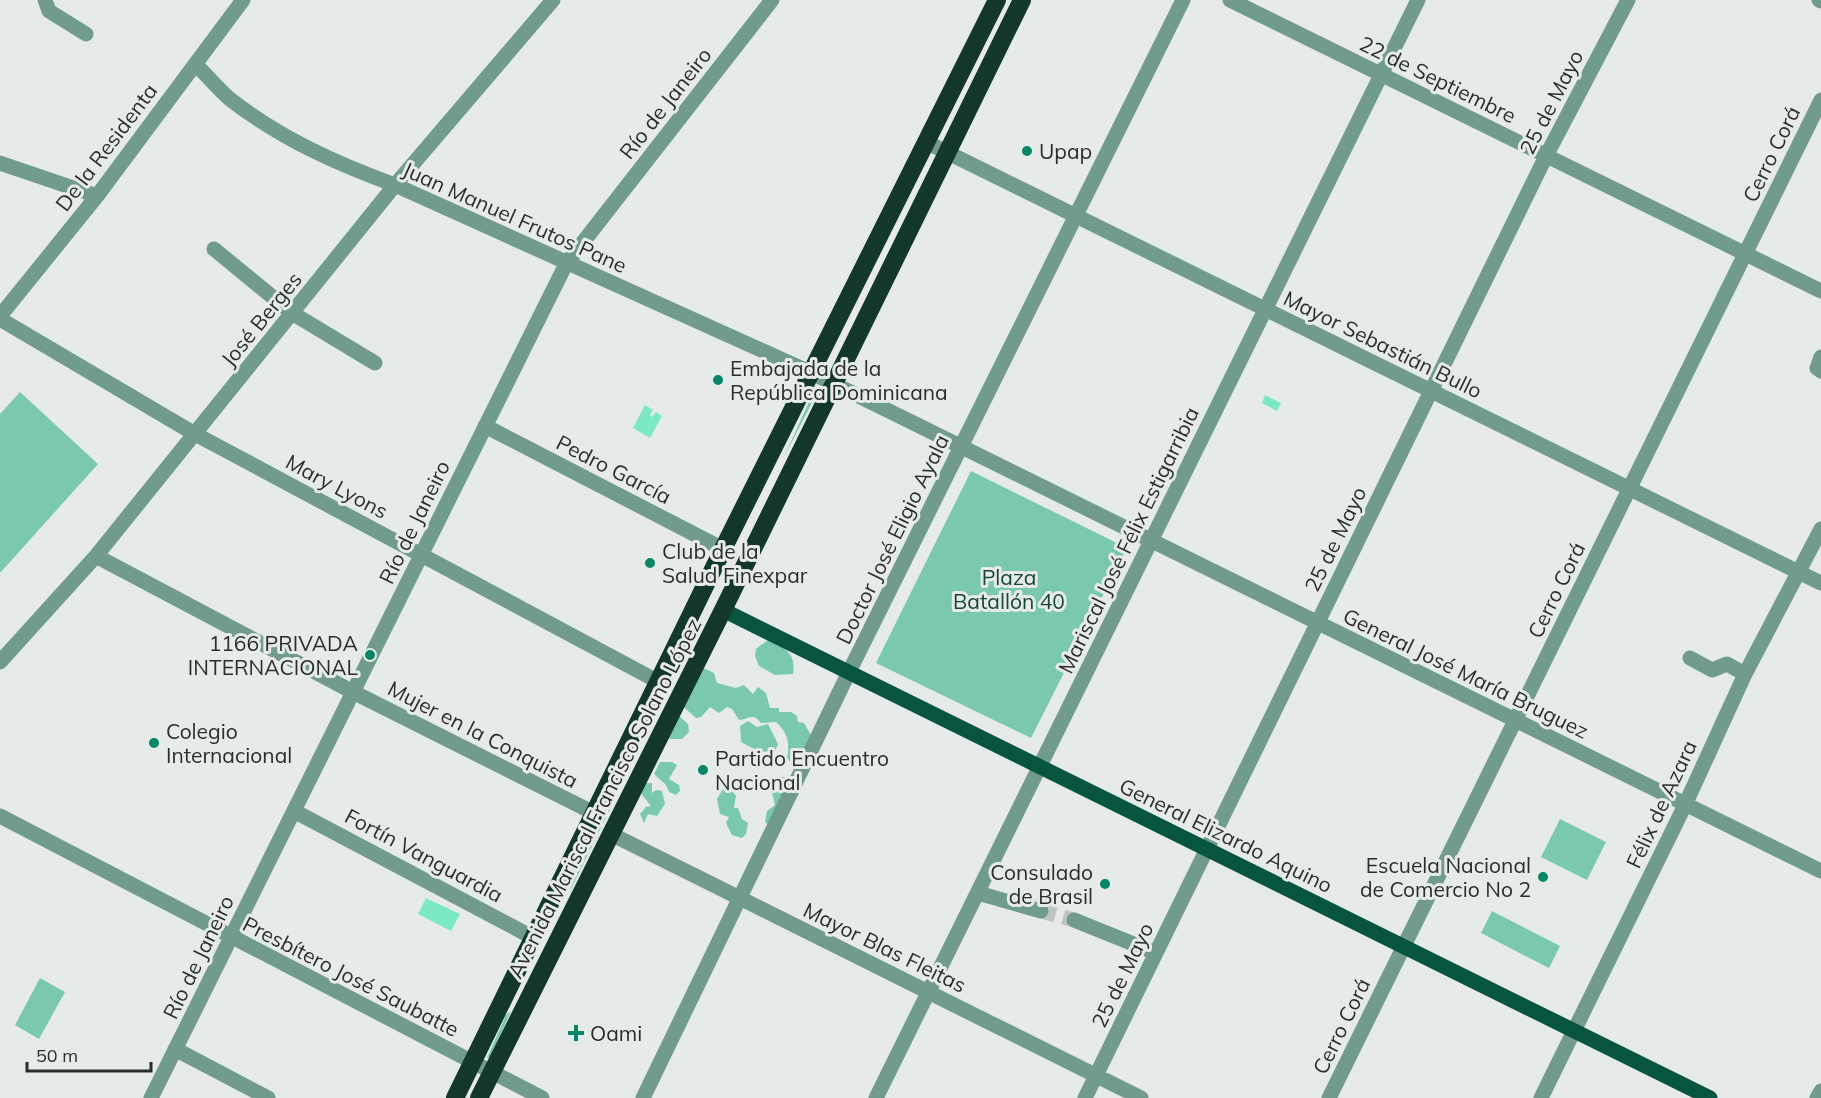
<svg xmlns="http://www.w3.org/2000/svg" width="1821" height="1098" font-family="Mulish,sans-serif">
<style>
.green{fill:#7bc9ad}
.water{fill:#7de9c4}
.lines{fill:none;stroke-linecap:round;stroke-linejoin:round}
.minor-tunnel{stroke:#c0c5c3;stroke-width:15;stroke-dasharray:15 8;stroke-linecap:butt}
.minor{stroke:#719b8b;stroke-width:15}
.major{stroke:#075541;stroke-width:15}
.highway{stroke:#14372c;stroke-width:18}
.poi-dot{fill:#088567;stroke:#e6ebe9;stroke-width:2}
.labels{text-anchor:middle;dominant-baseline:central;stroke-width:6;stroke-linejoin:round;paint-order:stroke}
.street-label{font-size:21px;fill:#2a2d2c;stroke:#e6ebe9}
.poi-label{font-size:21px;fill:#2a2d2c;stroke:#e6ebe9;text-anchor:start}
.park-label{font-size:21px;fill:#154536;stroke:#e6ebe9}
</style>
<rect width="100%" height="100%" fill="#e6ebe9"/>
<path class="green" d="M817,390V393L784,457L814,391Z
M20,392L98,464L0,573V414Z
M971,471L1127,548L1031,738L876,663Z
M769,639C786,649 796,653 793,674L775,675L759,666L755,656L756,649Z
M699,666L714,673L717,683L736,688L744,685L753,694L758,687L766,693L770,708H779V712H791L797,716L798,722L804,723L811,735L795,768L787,758C790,743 788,733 776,722L761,723C753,712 749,719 739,720L732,709L727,707L719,713L710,707L701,717L696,718L680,704Z
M678,715L688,724L689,732L682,739H670L665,734Z
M748,721L757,727L768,724L778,744L775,751L760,752L741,742L740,726Z
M660,762H672L677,765L669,779L679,785L680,791L676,795L669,792L666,785L654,774Z
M768,777H789L801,784L800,791L782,827H772L765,822L767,811L775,805Z
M643,783H652V793L656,790L662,791L665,804L657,816L648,814L644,823L640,814L646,807L651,806L639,791Z
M727,783L736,796L734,808H738L742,819L748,823L746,834L742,838L732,835L726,823L729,817L720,814L717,799Z
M614,800V801L570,891L572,882Z
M1560,819L1606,842L1587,880L1541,857Z
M1492,911L1560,946L1549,968L1481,933Z
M40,978L65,992L39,1039L15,1025Z
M511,1011L490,1058H487L506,1015Z"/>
<path class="water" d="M1265,395L1281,403L1277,411L1262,403Z
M645,405L653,410L650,415L652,417L656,412L662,416L650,438L633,428Z
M426,898L460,914L451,931L418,914Z"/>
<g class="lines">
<path class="minor-tunnel" d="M1041,911L1074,920"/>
<path class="minor" d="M45,0L49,11L86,34
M1230,0L1821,291
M1819,0L1821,1
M195,64C207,75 218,89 231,100C282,139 335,163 395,185L812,373L1821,871
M928,143L1821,583
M0,163L97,196
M214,249L292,313L375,363
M0,316L97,196L243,0
M0,319L195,434L659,682
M1821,357L1817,368L1821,371
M485,426L723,549
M96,556L353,692L594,813
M1690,658L1712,670L1727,664L1745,674
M0,662L96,556L395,185L553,0
M294,811L534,938
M0,816L542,1098
M611,834L1141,1098
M978,893L1041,911
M1074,920L1156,953
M175,1049L268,1098
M151,1098L566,264L772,0
M643,1098L849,672L1183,0
M876,1098L1418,0
M1085,1098L1546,156L1628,0
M1329,1098L1821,100
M1541,1098L1685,805L1745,674L1821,529
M1817,1098L1821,1091"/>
<path class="major" d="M723,610L1710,1098"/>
<path class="highway" d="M455,1098L723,549L997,0
M479,1098L723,610L1022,0"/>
</g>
<g class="poi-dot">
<circle cx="1027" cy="151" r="6"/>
<circle cx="718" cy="380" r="6"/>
<circle cx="650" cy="563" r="6"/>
<circle cx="370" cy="655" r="6"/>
<circle cx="154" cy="743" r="6"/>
<circle cx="703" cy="770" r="6"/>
<circle cx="1543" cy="877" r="6"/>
<circle cx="1105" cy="884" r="6"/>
<path d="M573 1024h6v6h6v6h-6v6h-6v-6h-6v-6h6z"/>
</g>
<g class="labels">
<g class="street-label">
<text transform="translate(1438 79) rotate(26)">22 de Septiembre</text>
<text transform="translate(1551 102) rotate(-63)">25 de Mayo</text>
<text transform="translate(665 103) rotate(-52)">Río de Janeiro</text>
<text transform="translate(106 147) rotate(-53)">De la Residenta</text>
<text transform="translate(1771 154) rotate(-64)">Cerro Corá</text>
<text transform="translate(515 217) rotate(24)">Juan Manuel Frutos Pane</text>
<text transform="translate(261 319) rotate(-51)">José Berges</text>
<text transform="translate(1383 344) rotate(26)">Mayor Sebastián Bullo</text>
<text transform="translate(614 469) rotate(27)">Pedro García</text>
<text transform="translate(337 486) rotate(28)">Mary Lyons</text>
<text transform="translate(414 522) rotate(-64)">Río de Janeiro</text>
<text transform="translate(892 539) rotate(-64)">Doctor José Eligio Ayala</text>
<text transform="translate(1335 539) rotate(-64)">25 de Mayo</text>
<text transform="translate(1128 540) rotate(-64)">Mariscal José Félix Estigarribia</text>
<text transform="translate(1556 590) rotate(-64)">Cerro Corá</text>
<text transform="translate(1466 673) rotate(26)">General José María Bruguez</text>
<text transform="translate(483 734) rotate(27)">Mujer en la Conquista</text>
<text transform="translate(604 798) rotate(-63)">Avenida Mariscal Francisco Solano López</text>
<text transform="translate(1661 804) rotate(-65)">Félix de Azara</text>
<text transform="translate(1226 835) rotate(26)">General Elizardo Aquino</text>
<text transform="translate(424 855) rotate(28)">Fortín Vanguardia</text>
<text transform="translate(885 947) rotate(26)">Mayor Blas Fleitas</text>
<text transform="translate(198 957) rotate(-64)">Río de Janeiro</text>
<text transform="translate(1122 975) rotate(-64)">25 de Mayo</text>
<text transform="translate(351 976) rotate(27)">Presbítero José Saubatte</text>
<text transform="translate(1341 1026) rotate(-64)">Cerro Corá</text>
</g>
<g class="poi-label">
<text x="1039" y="151">Upap</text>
<text x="730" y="368">Embajada de la<tspan x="730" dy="24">República Dominicana</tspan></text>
<text x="662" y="551">Club de la<tspan x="662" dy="24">Salud Finexpar</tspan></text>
<text x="358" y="643" text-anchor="end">1166 PRIVADA<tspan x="358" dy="24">INTERNACIONAL</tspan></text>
<text x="166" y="731">Colegio<tspan x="166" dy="24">Internacional</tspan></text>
<text x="715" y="758">Partido Encuentro<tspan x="715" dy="24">Nacional</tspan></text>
<text x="1531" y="865" text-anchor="end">Escuela Nacional<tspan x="1531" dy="24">de Comercio No 2</tspan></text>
<text x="1093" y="872" text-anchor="end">Consulado<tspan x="1093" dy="24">de Brasil</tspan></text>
<text x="590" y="1033">Oami</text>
</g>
<g class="park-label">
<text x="1009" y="577">Plaza<tspan x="1009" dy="24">Batallón 40</tspan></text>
</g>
</g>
<path d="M27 1062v9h124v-9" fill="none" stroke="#2a2d2c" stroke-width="3"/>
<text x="36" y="1062" font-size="18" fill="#2a2d2c" stroke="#e6ebe9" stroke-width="4.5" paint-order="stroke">50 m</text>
</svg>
